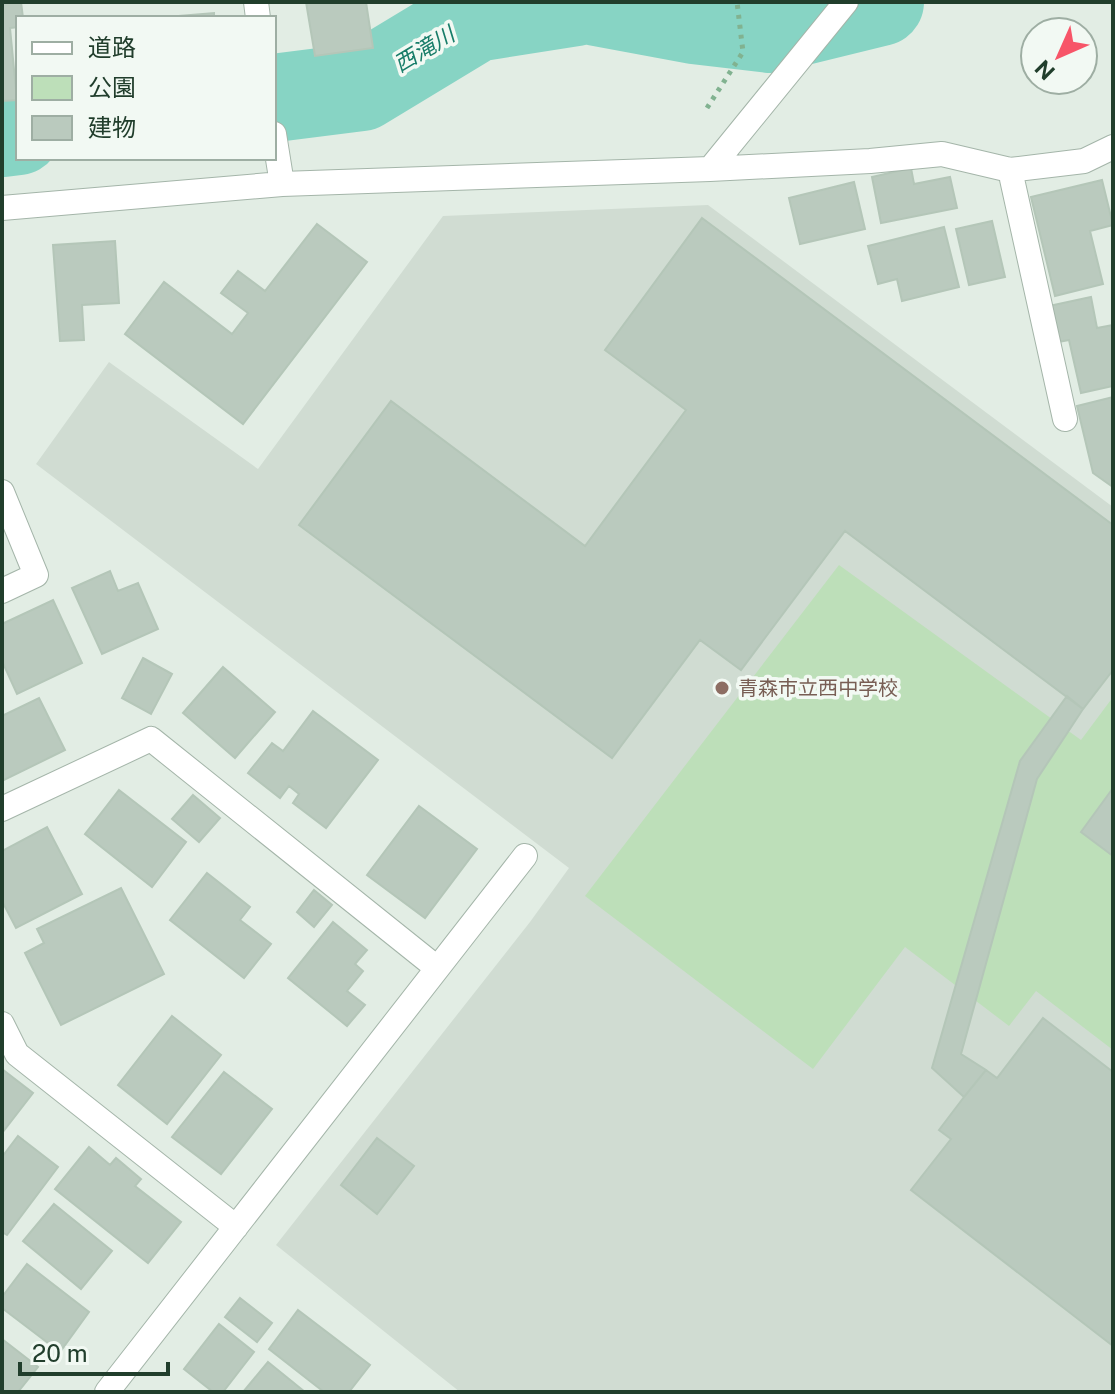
<svg xmlns="http://www.w3.org/2000/svg" width="1115" height="1394" font-family="'Public Sans','Noto Sans JP',sans-serif">
<style>
.built{fill:#d0dcd2}
.green{fill:#bddfb9}
.lines{fill:none;stroke-linecap:round;stroke-linejoin:round}
.river{stroke:#87d4c4;stroke-width:88}
.building{fill:#bacabe;stroke:#b4c6b8;stroke-width:2}
.minor-casing{stroke:#a4b5a9;stroke-width:26}
.path{stroke:#81b290;stroke-width:5;stroke-dasharray:4 6;stroke-linecap:butt}
.minor{stroke:#fff;stroke-width:24}
.education-dot{fill:#8d6e63;stroke:#f2f9f3;stroke-width:3}
.labels{text-anchor:middle;dominant-baseline:central;stroke-width:7;stroke-linejoin:round;paint-order:stroke}
.education-label{font-size:20px;fill:#785e54;stroke:#f2f9f3;text-anchor:start}
.water-label{font-size:22px;font-style:italic;fill:#187d69;stroke:#f2f9f3}
</style>
<rect width="100%" height="100%" fill="#e2ede4"/>
<path class="built" d="M708,205L1113,507V1392H460L276,1245L530,922L569,868L36,464L109,362L258,469L443,216Z"/>
<path class="green" d="M839,565L1081,740L1113,697V1050L1036,991L1009,1026L905,947L813,1069L585,896Z"/>
<g class="lines">
<path class="river" d="M597,2L694,20L770,29L880,2
M274,98L361,87L475,18L576,2
M2,133L18,131"/>
</g>
<path class="building" d="M2,2H21L23,18H18V27L10,28L17,100L2,101Z
M306,2H366L373,48L315,56Z
M214,13V18H154Z
M911,168L914,184L950,177L957,208L881,223L872,177Z
M1102,180L1113,225L1090,231L1103,284L1055,296L1031,197Z
M854,182L865,229L800,244L789,198Z
M702,218L1113,525V670L1083,709L845,531L741,670L700,640L612,758L299,525L391,401L585,546L686,410L605,350Z
M992,221L1005,277L969,285L956,229Z
M317,224L367,262L243,424L125,334L164,282L232,334L248,313L221,293L238,271L265,291Z
M944,227L959,287L902,301L897,279L878,284L868,246Z
M115,241L119,303L82,305L84,340L60,341L53,245Z
M1091,297L1097,328L1113,325V386L1081,393L1069,340L1058,342L1049,306Z
M1113,397V487L1093,473L1077,406Z
M110,571L118,591L138,583L158,629L102,654L72,588Z
M53,600L82,663L17,694L2,661V624Z
M143,658L172,674L151,714L122,698Z
M223,667L275,712L235,758L183,713Z
M1067,696L1083,709L1037,779L961,1054L986,1070L964,1097L932,1068L1020,761Z
M39,698L65,750L2,781V716Z
M313,711L378,760L326,828L293,803L299,794L289,786L280,798L248,773L272,743L283,751Z
M1113,788V856L1081,832Z
M119,790L186,842L152,887L85,834Z
M193,795L220,818L199,842L172,819Z
M419,806L477,849L425,918L367,875Z
M47,827L82,894L16,928L2,901V851Z
M207,873L250,907L240,920L271,944L244,978L170,920Z
M121,888L164,974L61,1025L25,953L44,943L37,929Z
M314,890L332,905L314,927L297,912Z
M333,922L367,950L355,964L363,971L347,991L365,1005L347,1026L288,978Z
M172,1016L221,1055L167,1124L118,1085Z
M1043,1018L1113,1072V1346L911,1190L951,1139L939,1130L964,1097L986,1070L997,1078Z
M2,1069L33,1093L2,1133Z
M224,1072L272,1109L221,1174L172,1137Z
M18,1136L58,1167L7,1235L2,1232V1157Z
M377,1138L414,1166L377,1214L341,1185Z
M89,1147L110,1165L116,1158L141,1179L135,1186L181,1222L148,1263L55,1189Z
M54,1204L112,1251L81,1289L23,1241Z
M27,1264L89,1312L60,1352L2,1308V1297Z
M240,1298L272,1323L257,1342L225,1317Z
M298,1310L370,1365L349,1392H324L269,1349Z
M219,1324L254,1352L223,1392H213L184,1369Z
M2,1339L38,1367L18,1392H2Z
M268,1362L305,1392H243Z"/>
<g class="lines">
<defs>
<path id="minor" d="M256,2L258,18
M274,134L282,184
M710,169L846,2
M1010,170L1065,419
M2,208L282,184L710,169L870,161L942,154L1010,170L1084,161L1113,147
M2,492L36,575L2,591
M2,809L151,739L437,968
M2,1024L17,1054L236,1227
M107,1392L525,856"/>
</defs>
<use href="#minor" class="minor-casing"/>
<path class="path" d="M707,108L743,52L737,2"/>
<use href="#minor" class="minor"/>
</g>
<circle class="education-dot" cx="722" cy="688" r="8"/>
<g class="labels">
<g class="education-label">
<text x="738" y="688">青森市立西中学校</text>
</g>
<g class="water-label">
<text transform="translate(424 49) rotate(-31)">西滝川</text>
</g>
</g>
<rect width="1115" height="1394" fill="none" stroke="#213e2c" stroke-width="8"/>
<rect x="16" y="16" width="260" height="144" fill="#f2f9f3" stroke="#9eaea3" stroke-width="2"/>
<rect x="32" y="42" width="40" height="12" fill="#ffffff" stroke="#9eaea3" stroke-width="2"/>
<text x="88" y="56" font-size="24" fill="#213e2c">道路</text>
<rect x="32" y="76" width="40" height="24" fill="#bddfb9" stroke="#9eaea3" stroke-width="2"/>
<text x="88" y="96" font-size="24" fill="#213e2c">公園</text>
<rect x="32" y="116" width="40" height="24" fill="#bacabe" stroke="#9eaea3" stroke-width="2"/>
<text x="88" y="136" font-size="24" fill="#213e2c">建物</text>
<g transform="translate(1059 56) rotate(225)"><circle r="38" fill="#f2f9f3" stroke="#9eaea3" stroke-width="2"/>
<path d="M0-6L14 30L0 20L-14 30Z" fill="#f75568"/>
<text y="-12" font-size="22" font-weight="bold" text-anchor="middle" fill="#213e2c">N</text>
</g>
<path d="M20 1362v12h148v-12" fill="none" stroke="#213e2c" stroke-width="4"/>
<text x="32" y="1362" font-size="24" fill="#213e2c" stroke="#f2f9f3" stroke-width="6" paint-order="stroke">20 m</text>
</svg>
